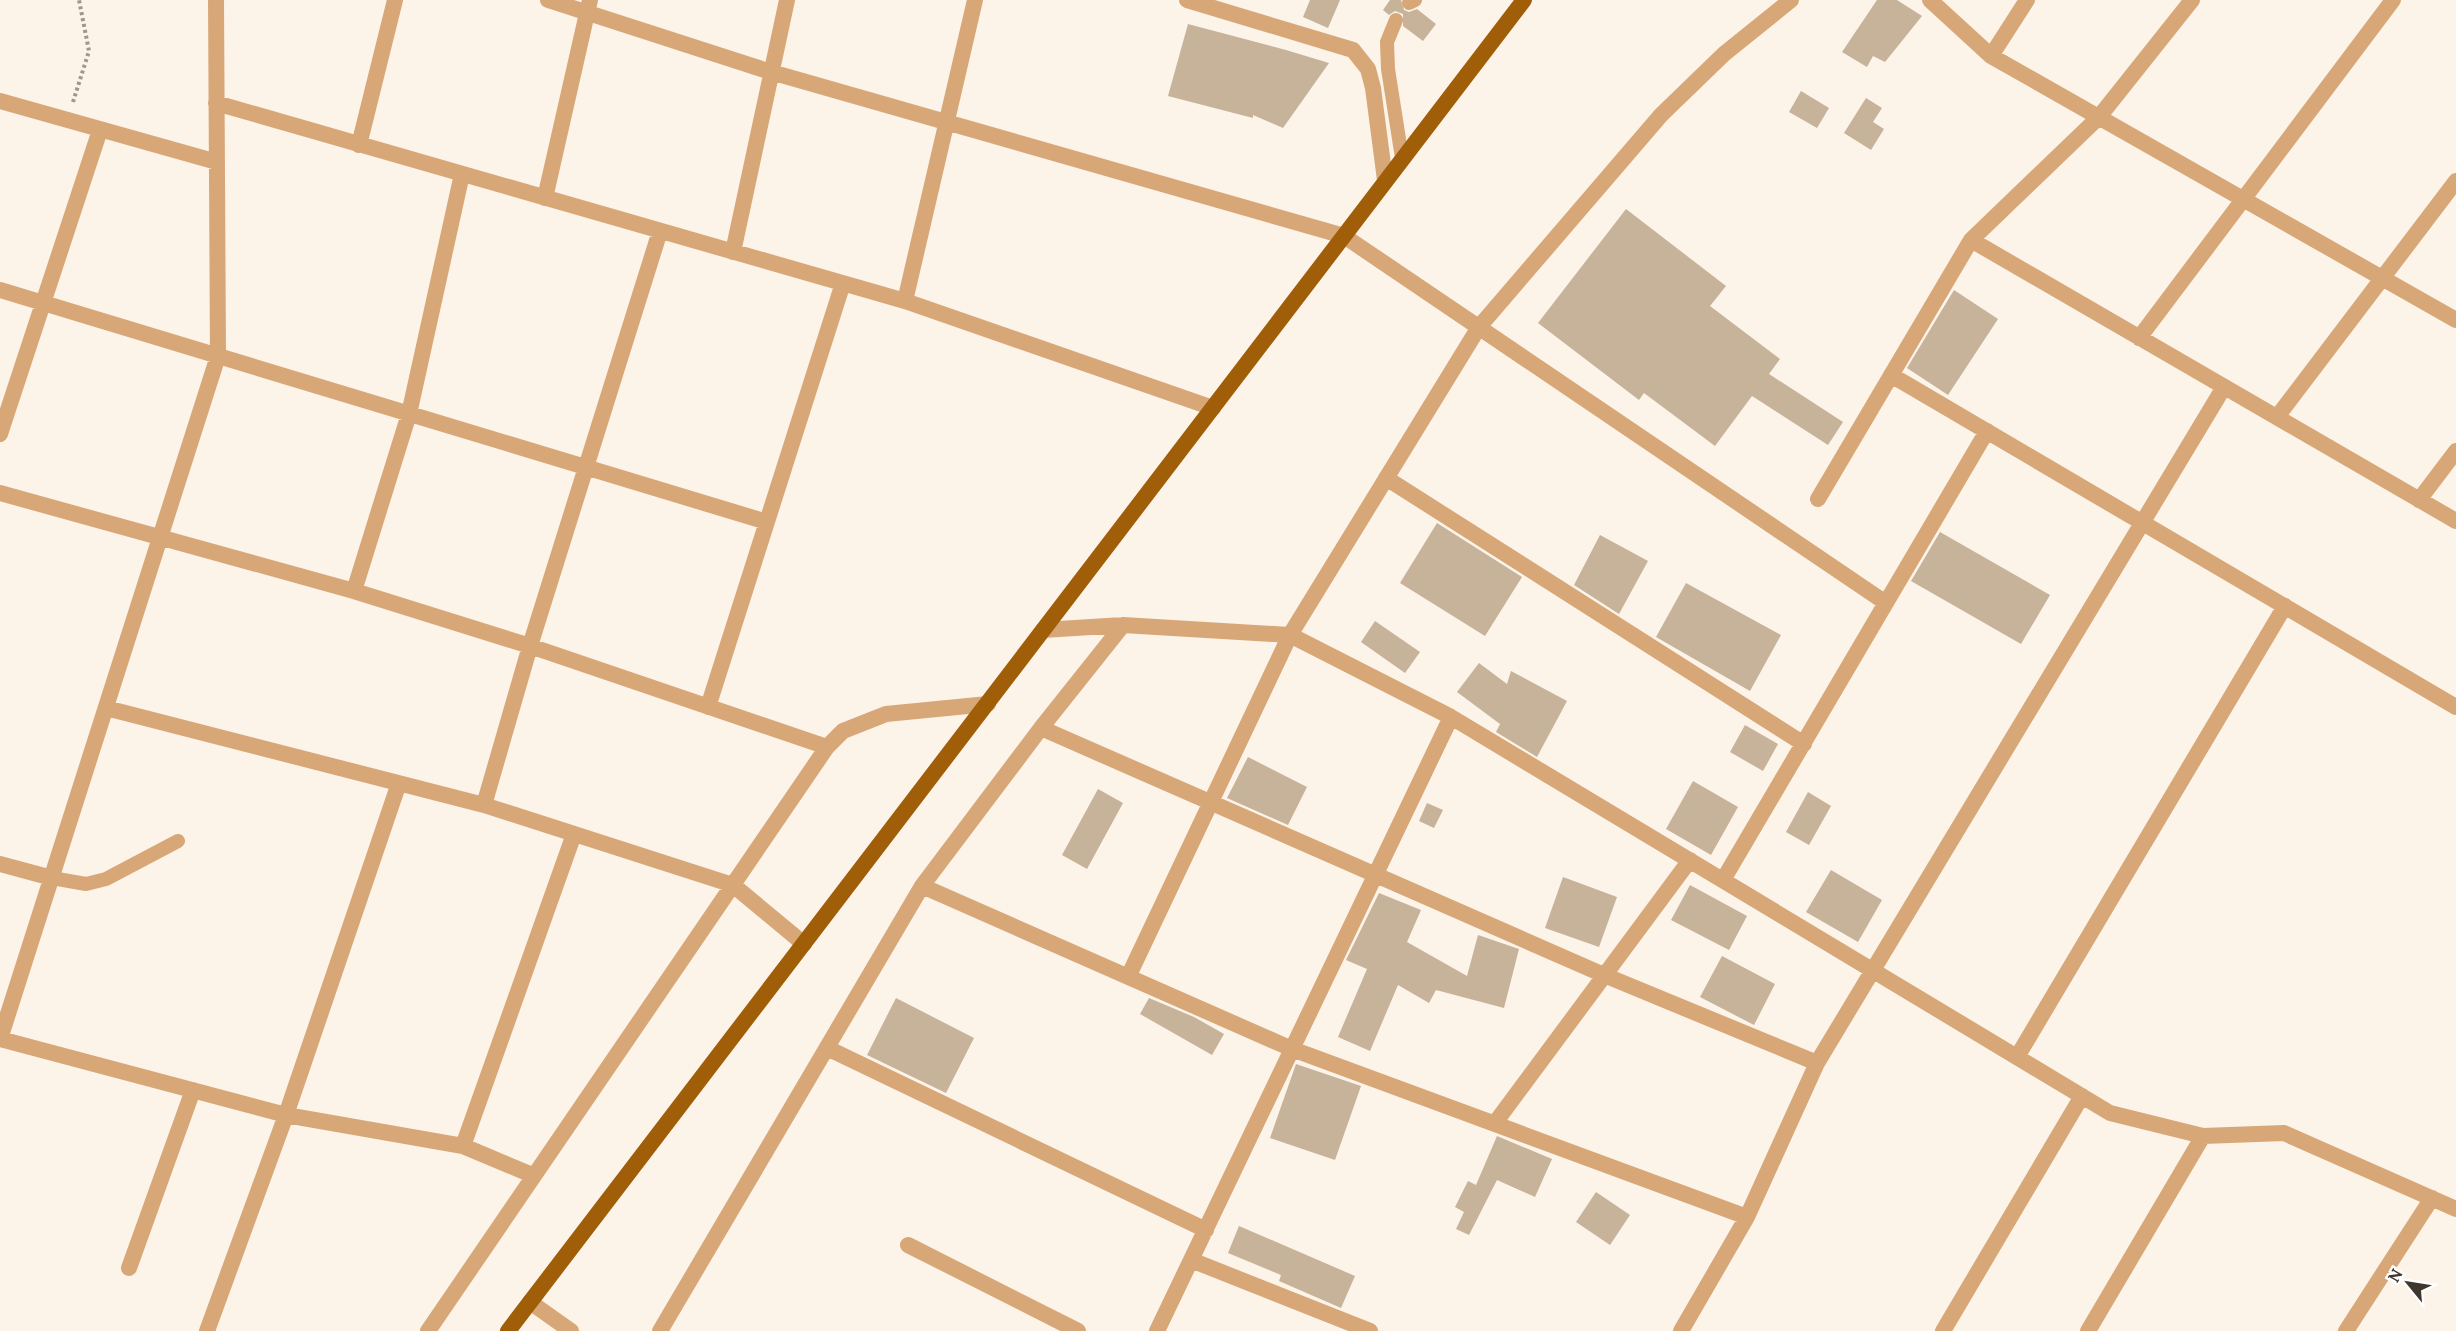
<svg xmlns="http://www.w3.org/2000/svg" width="2456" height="1331" font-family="Lora,serif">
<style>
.building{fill:#c7b29a}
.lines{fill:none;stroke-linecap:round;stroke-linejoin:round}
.path{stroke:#9f968c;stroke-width:4;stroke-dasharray:3 3;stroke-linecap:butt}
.service{stroke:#d8a778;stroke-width:14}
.minor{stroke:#d8a778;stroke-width:16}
.trunk{stroke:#a05e09;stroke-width:16}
</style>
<rect width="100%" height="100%" fill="#fcf3e9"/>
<path class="building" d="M1310,0H1340L1328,28L1303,17Z
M1390,0H1401L1404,10L1409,12L1417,9L1436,24L1423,41L1403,26V14L1395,11L1389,15L1383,10Z
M1877,0H1897L1922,16L1885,62L1873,56L1867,67L1842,52Z
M1188,24L1286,50L1329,63L1283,128L1253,115V118L1168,96Z
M1801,91L1829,108L1817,128L1789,112Z
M1866,98L1882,108L1873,122L1884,129L1871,150L1844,133Z
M1626,209L1726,286L1710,306L1780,359L1769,374L1843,422L1828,445L1752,396L1715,446L1644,393L1639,400L1538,323Z
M1954,290L1998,319L1948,395L1907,368Z
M1437,523L1522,577L1485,636L1400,583Z
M1940,532L2050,595L2021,644L1911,581Z
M1600,535L1648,561L1619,614L1574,585Z
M1686,583L1781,635L1750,691L1656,637Z
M1375,621L1420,652L1405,673L1361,642Z
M1479,663L1507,684L1511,671L1567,701L1537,757L1496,732L1500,724L1457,692Z
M1745,725L1778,744L1763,771L1730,752Z
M1248,757L1307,787L1288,825L1227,798Z
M1693,781L1738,807L1711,855L1666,829Z
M1098,789L1123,803L1087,869L1062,855Z
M1808,792L1831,806L1809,845L1786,832Z
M1427,803L1443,810L1434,828L1419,821Z
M1831,870L1882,900L1858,942L1806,912Z
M1563,877L1617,897L1599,947L1545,928Z
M1690,885L1747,916L1729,950L1671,920Z
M1379,893L1421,910L1407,942L1467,976L1478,935L1519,949L1504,1008L1436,990L1429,1003L1398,985L1370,1051L1338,1037L1367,969L1346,960Z
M1722,956L1775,984L1754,1025L1700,997Z
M896,998L974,1038L946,1093L867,1055Z
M1149,998L1194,1017L1224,1034L1212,1055L1140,1014Z
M1296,1064L1361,1086L1335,1160L1270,1138Z
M1497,1136L1552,1159L1535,1197L1497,1180L1469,1235L1456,1229L1464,1212L1455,1207L1468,1181L1476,1185Z
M1596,1192L1630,1215L1610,1245L1576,1222Z
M1239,1226L1355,1276L1341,1308L1279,1281L1281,1275L1228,1253Z"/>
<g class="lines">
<path class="path" d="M73,102L89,51L79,0"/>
<path class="service" d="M1409,3L1415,0
M1396,20L1387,42L1388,69L1402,158
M52,878L86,884L106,879L178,841"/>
<path class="minor" d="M216,0L218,356L0,1039L286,1115L463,1146L532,1175
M548,0L771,72L1344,236L1886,603
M1187,0L1353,50L1368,69L1373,88L1385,180
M1930,0L1991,56L2456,320
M1991,56L2027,0
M0,101L217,162
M216,103L905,301L1213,408
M359,145L395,0
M545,198L590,0
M1971,240L2456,521
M733,252L787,0
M0,290L767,522
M905,301L975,0
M2139,338L2393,0
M1891,375L2456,707
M2277,417L2456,181
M0,434L100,130
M1386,478L1804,744
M0,493L354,591L530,646L827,747
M1818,499L1971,240L2099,117L2192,0
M2419,500L2456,451
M354,591L409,414L462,174
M1043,630L1123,625L1290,635L1451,717L2110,1113L2203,1136L2284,1133L2456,1209
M708,707L843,283
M106,708L484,805L733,885L804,944
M1041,728L1604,975L1817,1063
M484,805L530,646L660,231
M0,864L52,878
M1723,880L1987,431
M922,886L1292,1049L1747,1217
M1129,975L1290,635L1479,327L1661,115L1724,54L1791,0
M827,1048L1206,1230
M2017,1057L2285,606
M1495,1123L1690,860
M463,1146L574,834
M908,1245L1078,1331
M1191,1260L1370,1331
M129,1268L193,1090
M530,1302L571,1331
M207,1331L286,1115L399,783
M428,1331L827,747L843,731L886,714L988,704
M660,1331L922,886L1041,728L1123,625
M1157,1331L1451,717
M1681,1331L1747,1217L1817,1063L2224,387
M1943,1331L2082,1096
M2088,1331L2203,1136
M2346,1331L2432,1198"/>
<path class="trunk" d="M508,1331L1524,0"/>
</g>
<g transform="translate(2408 1283) rotate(300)" stroke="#ffffff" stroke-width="4.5" paint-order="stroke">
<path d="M0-4.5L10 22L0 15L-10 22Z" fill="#3f372d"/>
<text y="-9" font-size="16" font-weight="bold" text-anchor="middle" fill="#3f372d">N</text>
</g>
</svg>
